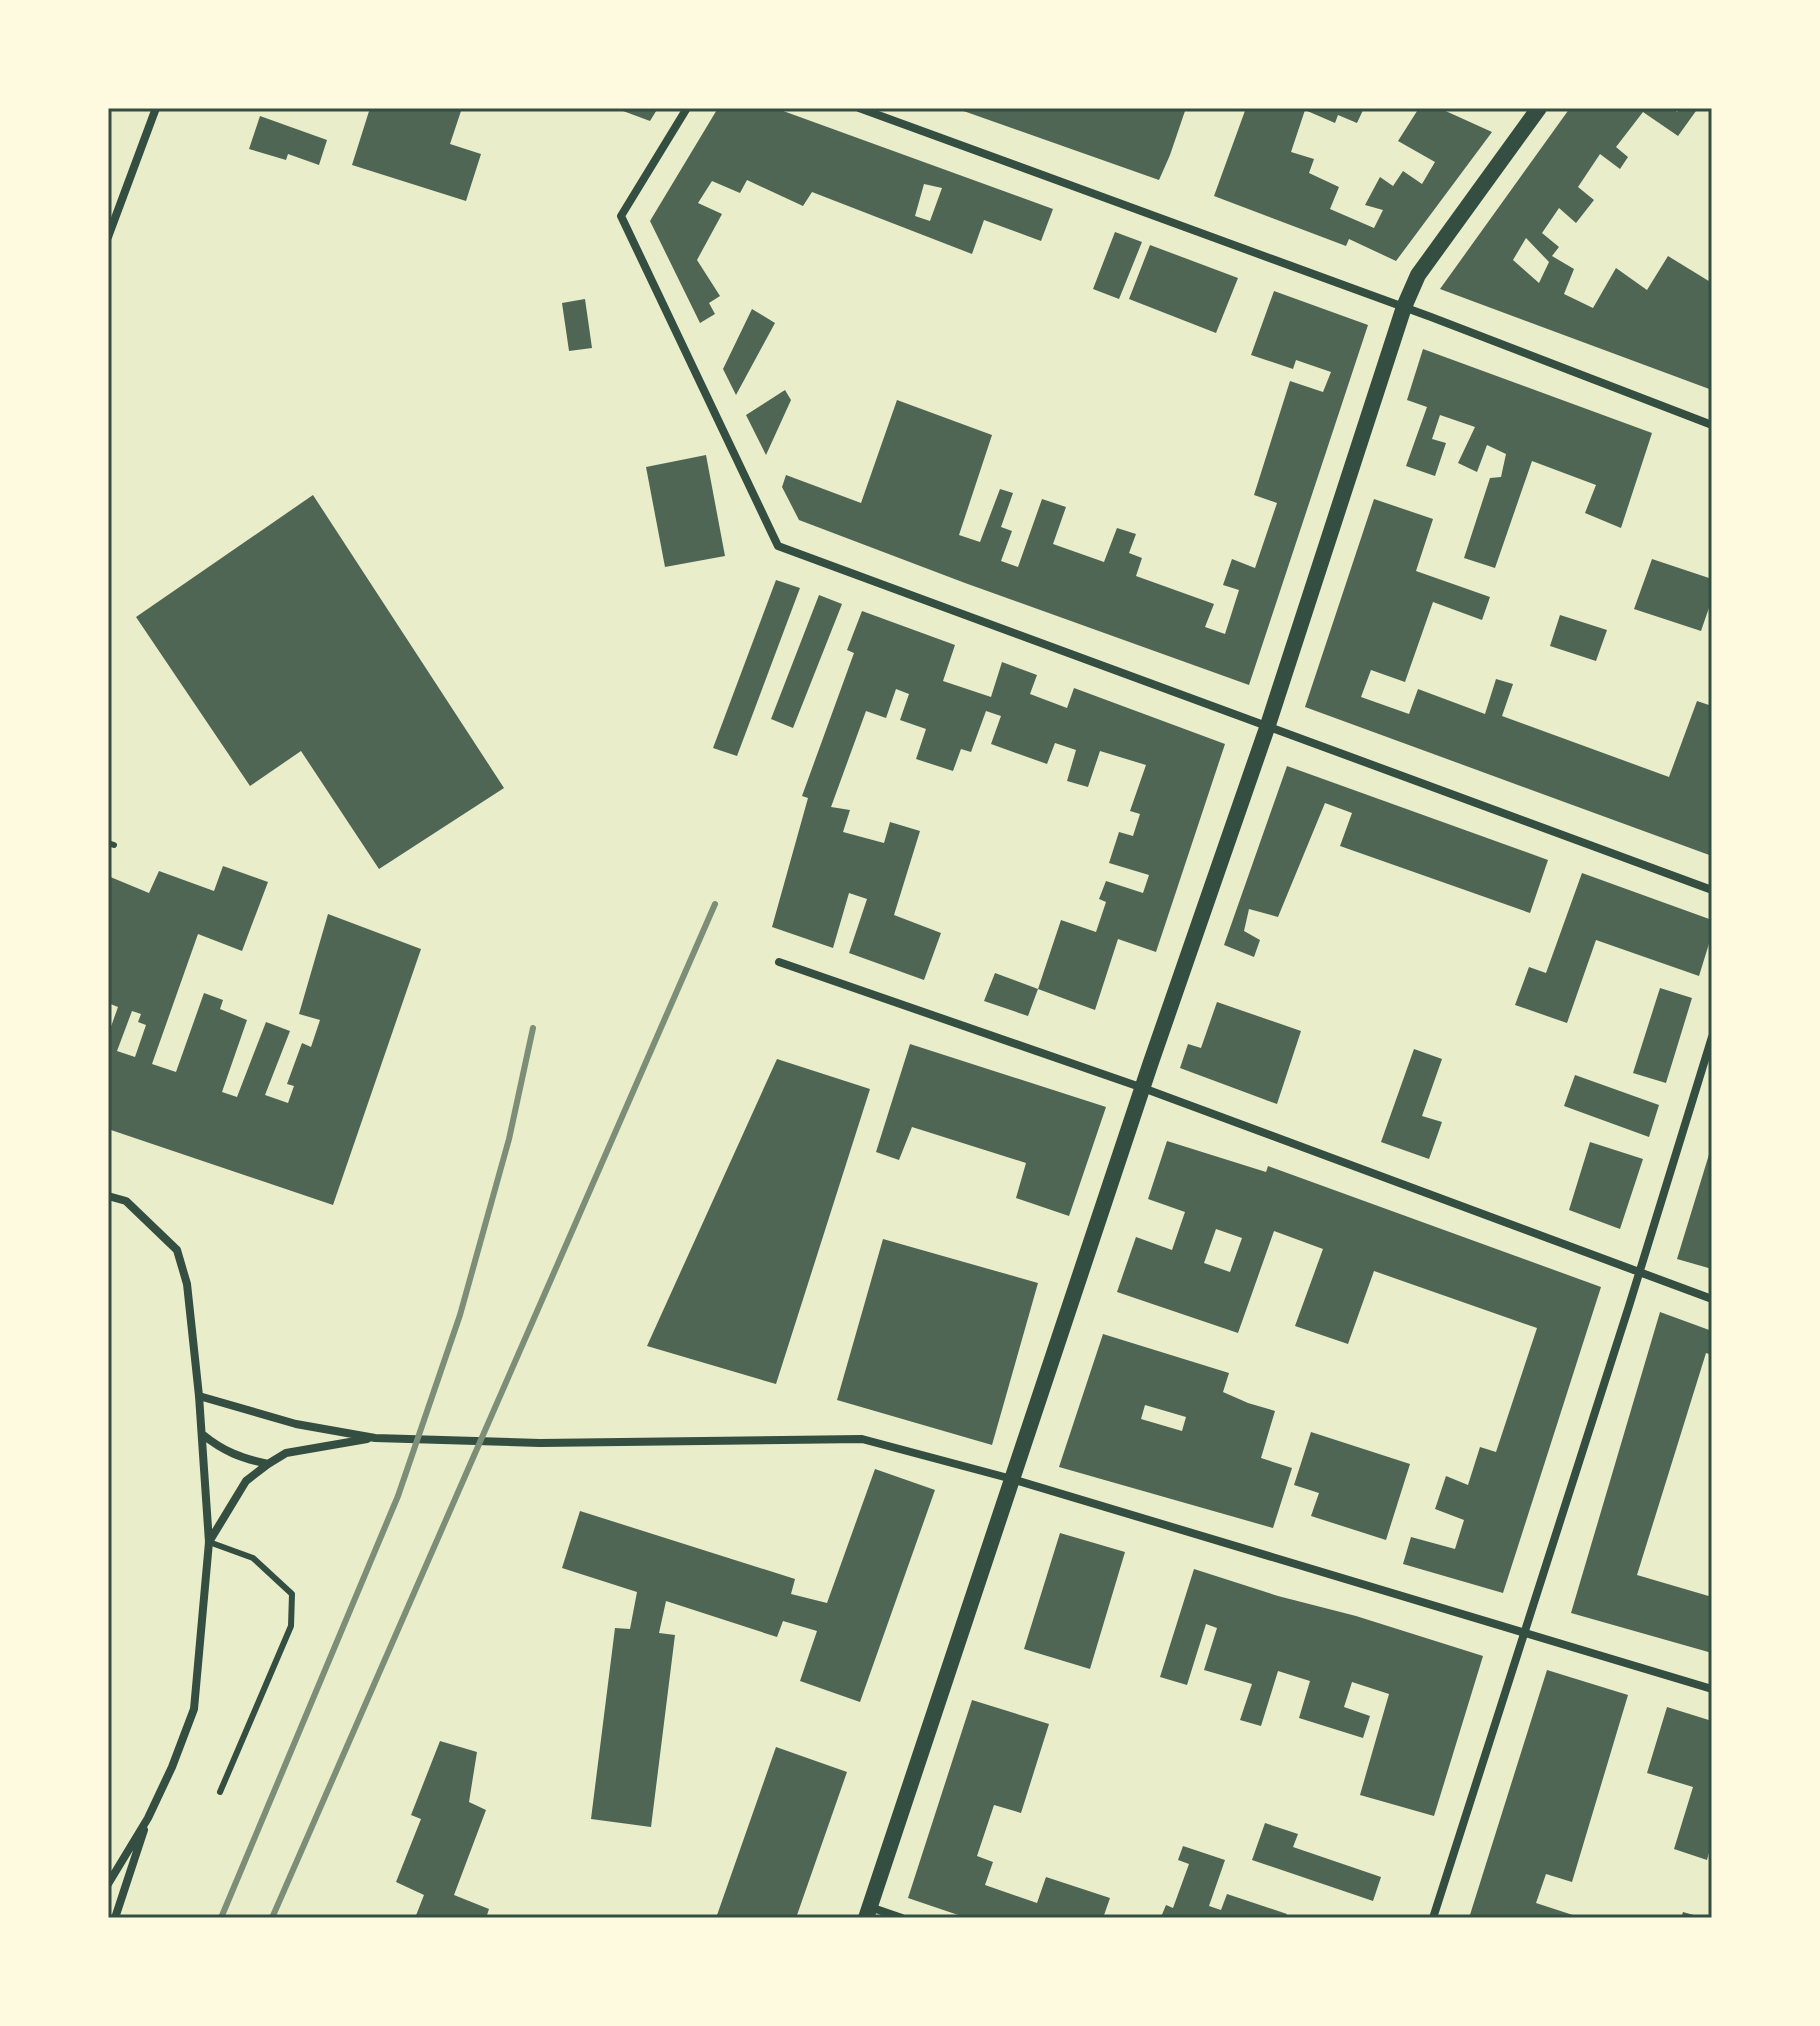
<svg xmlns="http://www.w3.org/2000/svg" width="1820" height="2026" font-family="'Work Sans',sans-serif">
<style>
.building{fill:#4f6655;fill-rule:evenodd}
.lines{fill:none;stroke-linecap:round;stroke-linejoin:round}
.service{stroke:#344e41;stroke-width:6}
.minor{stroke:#344e41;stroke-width:8}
.secondary{stroke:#344e41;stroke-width:16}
.rail{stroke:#7c8e77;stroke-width:6}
.neatline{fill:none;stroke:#344e41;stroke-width:3}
</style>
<rect width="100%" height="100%" fill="#e9edc9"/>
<path class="building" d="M370,108H462L450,144L481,154L466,201L352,165Z
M615,108H658L650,121Z
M718,108H775L1053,209L1041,241L984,220L972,254L812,192L803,206L747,180L740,193L712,181L698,203L722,214L697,260L720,296L709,303L715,314L700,323L650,221ZM924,184L942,188L930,221L915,216Z
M955,108H1186L1170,155L1159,180Z
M1246,108H1364L1357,123L1338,115L1335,123L1305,110L1291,152L1314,159L1309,173L1339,187L1330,209L1374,228L1383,210L1365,205L1380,177L1393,186L1403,171L1422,184L1435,162L1398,141L1419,108H1439L1492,132L1396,261L1349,239L1346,246L1214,196Z
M1570,108H1672L1677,112L1680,108H1694L1696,111L1678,136L1643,112L1616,147L1628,157L1620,169L1600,154L1578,187L1594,200L1576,223L1559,208L1542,233L1559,247L1552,256L1574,269L1564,294L1593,308L1616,268L1647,290L1668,256L1712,283V390L1440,289ZM1526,238L1549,262L1539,283L1513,260Z
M260,116L327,140L319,165L288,154L286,160L249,149Z
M1115,232L1142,242L1119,299L1093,289Z
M1150,245L1238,278L1216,333L1129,299Z
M1274,291L1368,325L1249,685L965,583L799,520L782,487L786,475L861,503L897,400L992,435L959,535L980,542L1000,489L1013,493L1001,527L1012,531L1001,561L1018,567L1042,499L1066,507L1053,544L1104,562L1117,528L1136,534L1129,553L1142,558L1136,576L1214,604L1205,627L1225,634L1239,590L1223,585L1232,559L1255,568L1277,503L1254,495L1290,381L1323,392L1331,372L1296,360L1293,369L1251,355Z
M585,299L592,348L569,351L562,303Z
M752,309L775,323L736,395L723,369Z
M1423,349L1652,433L1621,528L1585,513L1596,485L1532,461L1495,568L1464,558L1490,478L1501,477L1506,454L1487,445L1477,472L1458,463L1475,427L1440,415L1432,439L1446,443L1435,476L1406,466L1427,407L1407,400Z
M785,390L791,400L766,455L746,415Z
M706,455L725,556L665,567L646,467Z
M313,495L504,788L379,869L301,751L250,786L136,617Z
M1374,499L1433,519L1416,571L1490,597L1482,620L1433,602L1405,682L1371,670L1361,697L1409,714L1418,689L1485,714L1496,679L1513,684L1502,716L1669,777L1697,701L1712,706V856L1305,707Z
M1652,559L1712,579V599L1701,631L1634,609Z
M776,580L800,588L737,756L713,748Z
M819,595L842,604L793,728L771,719Z
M862,611L955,645L943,681L991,697L1002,662L1037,675L1030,694L1067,708L1074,688L1225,744L1156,952L1118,939L1095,1010L1038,989L1061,920L1096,932L1106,902L1099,899L1106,881L1143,893L1149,875L1109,863L1119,832L1133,836L1140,814L1130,811L1146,765L1100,751L1088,787L1067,781L1076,750L1055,743L1047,764L991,744L1001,716L986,711L971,752L961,749L953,771L916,759L926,729L900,720L909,694L896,689L886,718L866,711L831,807L850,810L843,832L884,843L890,822L920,831L894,915L941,933L924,980L849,953L867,899L849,893L833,948L772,927L808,798L802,796L854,653L847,650Z
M1560,615L1607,630L1596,661L1550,646Z
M1287,766L1548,860L1530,913L1340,846L1352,813L1325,803L1278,917L1249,909L1244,931L1260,940L1254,957L1224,945Z
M223,866L268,882L242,951L198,934L152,1064L176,1072L204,993L223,1000L220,1009L247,1020L222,1092L237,1097L266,1022L290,1031L265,1095L288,1103L294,1086L287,1084L302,1043L311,1047L320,1020L299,1014L328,914L421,949L333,1205L108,1129V1035L118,1007L108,1003V876L149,893L159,871L214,891ZM132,1011L141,1014L138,1022L146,1025L135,1057L117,1051Z
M1582,873L1712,920V934L1699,976L1596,940L1567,1023L1515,1005L1529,967L1546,973Z
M995,973L1038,989L1028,1016L984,1001Z
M1660,988L1692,998L1666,1083L1633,1073Z
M1217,1002L1301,1031L1277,1104L1180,1068L1188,1044L1201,1048Z
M910,1044L1106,1107L1069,1216L1016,1198L1026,1163L912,1127L899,1160L876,1152Z
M1414,1049L1442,1059L1422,1116L1442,1122L1429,1159L1381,1142Z
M777,1059L870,1089L776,1384L647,1346Z
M1575,1075L1659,1105L1649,1137L1564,1106Z
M1167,1141L1266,1172L1268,1166L1601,1287L1503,1593L1403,1564L1411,1537L1455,1549L1464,1520L1435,1509L1446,1476L1468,1485L1480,1447L1496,1452L1537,1328L1374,1271L1348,1344L1295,1326L1323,1249L1274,1231L1238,1333L1117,1292L1136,1237L1172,1250L1185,1212L1148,1199ZM1216,1229L1242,1238L1230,1272L1204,1263Z
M1590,1142L1643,1159L1620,1229L1569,1210Z
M1711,1148H1712V1269L1677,1259Z
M883,1239L1038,1283L992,1445L837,1400Z
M1660,1312L1712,1331V1355L1706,1353L1637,1575L1712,1597V1653L1571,1613Z
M1103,1334L1229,1373L1223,1392L1248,1403L1275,1411L1261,1458L1292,1468L1273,1528L1059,1467ZM1145,1405L1186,1417L1182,1431L1141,1419Z
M1311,1432L1410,1464L1386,1540L1311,1516L1319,1493L1294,1485Z
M875,1469L935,1490L860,1702L800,1681L817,1631L783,1621L777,1637L666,1601L659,1633L675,1635L651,1827L591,1819L615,1628L630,1629L637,1592L562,1568L580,1511L795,1579L791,1594L827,1603Z
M1060,1533L1125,1552L1090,1669L1024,1649Z
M1194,1569L1278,1596L1356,1616L1483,1656L1434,1816L1360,1795L1389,1694L1352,1682L1344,1707L1370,1716L1363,1738L1299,1718L1310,1681L1278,1671L1261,1726L1240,1720L1252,1684L1204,1670L1217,1628L1206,1624L1187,1685L1160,1677Z
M1547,1670L1628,1695L1572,1882L1546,1874L1536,1903L1582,1918H1469Z
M972,1700L1049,1724L1021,1813L994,1805L977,1856L993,1862L985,1885L1037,1903L1046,1877L1110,1898L1103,1918H967L908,1898Z
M1667,1707L1712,1721V1841L1707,1860L1674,1849L1693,1787L1647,1773Z
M440,1741L477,1752L469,1802L486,1810L454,1895L489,1909L486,1918H415L424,1895L396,1882L421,1819L411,1815Z
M776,1747L847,1772L796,1918H716Z
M1265,1823L1298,1834L1293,1847L1381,1877L1373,1901L1252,1860Z
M1183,1846L1225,1860L1209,1906L1221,1910L1227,1894L1287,1914L1285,1918L1161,1917L1166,1905L1173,1908L1189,1864L1178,1860Z
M1683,1912L1701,1917V1918H1681Z"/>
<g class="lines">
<path class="service" d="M108,843L114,845
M209,1542L253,1558L292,1594L291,1626L220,1792"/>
<path class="minor" d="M687,108L621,216L778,546L1712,890
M859,108L1431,317L1712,425
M108,237L156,108
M779,962L1143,1088L1712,1299
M108,1196L126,1201L177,1250L187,1284L199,1396L209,1542L194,1709L172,1767L148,1818L108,1884
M199,1396L296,1424L375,1438L540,1443L862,1439L1012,1479L1712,1689
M202,1434C224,1452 241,1458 268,1464
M209,1542L246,1481L268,1464L286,1453L367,1439
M870,1907L902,1918
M115,1918L144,1830
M1433,1918L1629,1306L1712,1037"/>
<path class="secondary" d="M866,1918L1150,1065L1268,725L1404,307L1418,275L1539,108"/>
<path class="rail" d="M221,1918L398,1496L460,1315L509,1139L533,1028
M272,1918L715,904"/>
</g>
<rect width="1820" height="2026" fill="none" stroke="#fefae0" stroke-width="220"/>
<rect x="110" y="110" width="1600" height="1806" class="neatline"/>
</svg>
